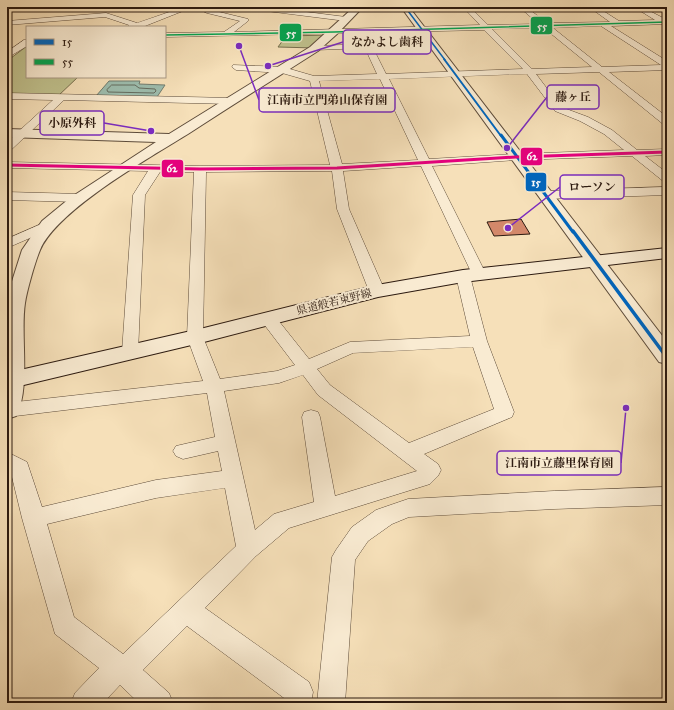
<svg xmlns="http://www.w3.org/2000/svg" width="674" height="710" font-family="'IM FELL Great Primer','Noto Serif JP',serif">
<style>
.green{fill:#c0c18d;stroke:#766e4e}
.water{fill:#9dbdae;stroke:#707c6f}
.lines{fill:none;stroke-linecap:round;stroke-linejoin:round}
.shore{stroke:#646c5f;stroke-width:1}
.building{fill:#d3886a;stroke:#2c1a10}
.minor-casing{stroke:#5e4c3a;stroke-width:1}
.tertiary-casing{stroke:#5e4c3a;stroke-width:2}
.secondary-casing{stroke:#2c1a10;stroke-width:2}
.minor{fill:#f9ebd2;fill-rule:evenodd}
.tertiary{fill:#f9ebd2;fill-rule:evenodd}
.secondary{fill:#f9ebd2;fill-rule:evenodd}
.bus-1-far4-casing{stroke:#f9ebd2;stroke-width:3}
.bus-1-far3-casing{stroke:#f9ebd2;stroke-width:3.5}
.bus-1-far2-casing{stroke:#f9ebd2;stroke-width:5}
.bus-1-far1-casing{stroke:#f9ebd2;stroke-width:6}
.bus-1-casing{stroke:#f9ebd2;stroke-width:8}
.bus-2-casing{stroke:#f9ebd2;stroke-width:3}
.bus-3-casing{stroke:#f9ebd2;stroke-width:5}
.bus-1-far4{stroke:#0065bd;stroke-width:1.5}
.bus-1-far3{stroke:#0065bd;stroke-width:2}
.bus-1-far2{stroke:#0065bd;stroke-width:3}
.bus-1-far1{stroke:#0065bd;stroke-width:3.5}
.bus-1{stroke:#0065bd;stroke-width:4.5}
.bus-2{stroke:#00a651;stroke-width:1.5}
.bus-3{stroke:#e5007d;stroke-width:3}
.labels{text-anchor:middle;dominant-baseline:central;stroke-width:4;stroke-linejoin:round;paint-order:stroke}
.street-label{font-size:11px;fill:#2c1a10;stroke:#f9ebd2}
.leader{fill:none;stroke:#7b2cbf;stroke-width:1.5}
.callout-dot{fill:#7b2cbf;stroke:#f9ebd2;stroke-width:1.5}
.callout{fill:#f9ebd2;stroke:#7b2cbf;stroke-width:1.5}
.callout-label{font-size:12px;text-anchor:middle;font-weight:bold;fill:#2c1a10}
.line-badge{stroke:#f9ebd2;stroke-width:1.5}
.badge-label{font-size:11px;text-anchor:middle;font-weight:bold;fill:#fff}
</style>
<rect width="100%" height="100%" fill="#f6e0b9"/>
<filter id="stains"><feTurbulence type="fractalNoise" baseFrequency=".005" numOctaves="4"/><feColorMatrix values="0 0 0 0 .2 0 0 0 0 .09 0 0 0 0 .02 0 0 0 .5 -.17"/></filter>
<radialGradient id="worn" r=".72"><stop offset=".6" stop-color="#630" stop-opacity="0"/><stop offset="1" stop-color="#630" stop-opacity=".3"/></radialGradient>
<path class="green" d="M329,35L315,48L278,47L286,36Z
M27,46V77H78L58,96L7,95V61Z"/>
<path class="water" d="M109,81H140L139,84L165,85L157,97L96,96Z"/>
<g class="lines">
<path class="shore" d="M112,85H135L139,88L155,89L156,91L154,93L108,92L107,90Z"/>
</g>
<path class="building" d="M521,219L530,234L494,236L487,222Z"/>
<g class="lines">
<defs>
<path id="minor" d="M184,7H193L145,26L146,27H127L129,25L105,17L7,25V21L106,13L137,23Z
M195,7H203L211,10L248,19V21L234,32L480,25L463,7H470L488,25L539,24L519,7H526L547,23L610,22L589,7H597L619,21L655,20L634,7H642L667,20V24L611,26L667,61V70L609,72L667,117V125L663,124L599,72L536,74L561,107L588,117L612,130L637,150L667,149V155L645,156L667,173V183L663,181L632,156L516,160L432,166L486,274L484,277L479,278L474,277L472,274L421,166L343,171L349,209L385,291L382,294L377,296L372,294L369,291L337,209L332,171L206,172L203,337L220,379L277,371L295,365L260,319L262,315L268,314L274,315L309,359L350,342L470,336L456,276L458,273L463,272L468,273L470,276L487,341L514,412L512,417L424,454L438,464L441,470L438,476L430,484L289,528L256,556L205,608L309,682L313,692L311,703H283L284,698L187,626L143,670L169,693L173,703H139L120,685L103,703H71L75,693L99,668L55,634L22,518L11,473L7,470V452L27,462L42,507L156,480L222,471L218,451L183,459L176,456L173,451L176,446L215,437L207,393L7,417V403L203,381L187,337L194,172H160L145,195L138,352L136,356L130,358L124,356L122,352L133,195L148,171L7,168V162L200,166L330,165L310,81L282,73L236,70L232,67L233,65L283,67L314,76L377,74L365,48L315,50L311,48L315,46L368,44L372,46L386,74L523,69L484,30L165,37V33L224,32L240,21L207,13ZM601,26L661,65L602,67L553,28ZM544,28L592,67L532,69L492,29ZM527,74L555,111L580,121L604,134L624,150L516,154L429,159L389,79ZM380,79L418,160L342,164L319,81ZM473,347L494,409L409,443L330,385L317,369L353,353ZM303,375L318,395L417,471L335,496L320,417L318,412L311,410L304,412L302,417L314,502L274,514L255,530L224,391L279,383ZM225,488L236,546L123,654L74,617L47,524L156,498Z
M248,7H267L346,17L350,19L346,21L251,9Z
M24,40H27V46L7,58V52Z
M7,93L232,98L237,101L232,104L64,100L11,150L7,151V142L53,100L7,99Z
M667,187V195L545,199L541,198L539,195L541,192L545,191Z
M7,192L80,194L84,195L86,198L84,201L80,202L7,200Z
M48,221L53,222L55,225L53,228L7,248V239Z
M667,487V505L554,509L409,517L392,524L368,541L355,560L345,703H317L332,557L336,550L352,527L376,510L408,499L554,491Z"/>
<path id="tertiary" d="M354,7H363L337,34L318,51C274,79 231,106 188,134C149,158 57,210 40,250C35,262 27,290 25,303C20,334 31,389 16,416L7,419V297L22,250L42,221L70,198L156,142L7,137V129L169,134L310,47Z
M401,7H409L667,342V364L659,362Z"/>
<path id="secondary" d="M667,248V258L463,282L378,297L204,342L7,389V373L204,328L377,285L463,270Z"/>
</defs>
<use href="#minor" class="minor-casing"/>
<use href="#tertiary" class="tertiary-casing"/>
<use href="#secondary" class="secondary-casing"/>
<use href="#minor" class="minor"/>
<use href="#tertiary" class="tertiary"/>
<use href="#secondary" class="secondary"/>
<defs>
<path id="bus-1-far4" d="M405,7L445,60"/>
<path id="bus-1-far3" d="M444,59L501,136"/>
<path id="bus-1-far2" d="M501,135L573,232"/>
<path id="bus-1-far1" d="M573,231L665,355"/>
<path id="bus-1" d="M665,354L667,357"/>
<path id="bus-2" d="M165,35L334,32L667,22"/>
<path id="bus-3" d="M7,165L200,169L337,168L516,157L667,152"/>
</defs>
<use href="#bus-1-far4" class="bus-1-far4-casing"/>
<use href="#bus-1-far3" class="bus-1-far3-casing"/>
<use href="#bus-1-far2" class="bus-1-far2-casing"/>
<use href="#bus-1-far1" class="bus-1-far1-casing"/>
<use href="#bus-1" class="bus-1-casing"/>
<use href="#bus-2" class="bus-2-casing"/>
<use href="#bus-3" class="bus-3-casing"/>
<use href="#bus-1-far4" class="bus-1-far4"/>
<use href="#bus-1-far3" class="bus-1-far3"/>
<use href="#bus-1-far2" class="bus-1-far2"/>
<use href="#bus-1-far1" class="bus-1-far1"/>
<use href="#bus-1" class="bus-1"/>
<use href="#bus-2" class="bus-2"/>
<use href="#bus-3" class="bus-3"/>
</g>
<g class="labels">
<g class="street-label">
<text transform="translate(334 302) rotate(-14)">県道般若東野線</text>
</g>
</g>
<path class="leader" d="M268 66L343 42M507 148L547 97M239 46L259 100M151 131L104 123M508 228L560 187M626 408L621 463"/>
<g class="callout-dot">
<circle cx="268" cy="66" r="4"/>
<circle cx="507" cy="148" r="4"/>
<circle cx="239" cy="46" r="4"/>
<circle cx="151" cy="131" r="4"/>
<circle cx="508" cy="228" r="4"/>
<circle cx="626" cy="408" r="4"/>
</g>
<g class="callout">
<rect x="343" y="30" width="88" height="24" rx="4"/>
<rect x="547" y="85" width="52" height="24" rx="4"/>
<rect x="259" y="88" width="136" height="24" rx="4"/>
<rect x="40" y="111" width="64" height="24" rx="4"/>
<rect x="560" y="175" width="64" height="24" rx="4"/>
<rect x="497" y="451" width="124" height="24" rx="4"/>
</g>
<g class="callout-label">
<text x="387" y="46">なかよし歯科</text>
<text x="573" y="101">藤ヶ丘</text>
<text x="327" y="104">江南市立門弟山保育園</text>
<text x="72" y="127">小原外科</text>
<text x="592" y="191">ローソン</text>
<text x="559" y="467">江南市立藤里保育園</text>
</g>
<g class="line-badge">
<rect x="530" y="16" width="23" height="19" rx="4" fill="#00a651"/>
<rect x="279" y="23" width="23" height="19" rx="4" fill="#00a651"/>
<rect x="520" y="147" width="23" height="19" rx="4" fill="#e5007d"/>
<rect x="161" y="159" width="23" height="19" rx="4" fill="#e5007d"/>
<rect x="525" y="172" width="22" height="20" rx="4" fill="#0065bd"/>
</g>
<g class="badge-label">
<text x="542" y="30">55</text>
<text x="291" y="37">55</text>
<text x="532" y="160">62</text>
<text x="172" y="172">62</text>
<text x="536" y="186">15</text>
</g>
<rect width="674" height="710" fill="none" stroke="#f6e0b9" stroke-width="24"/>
<rect x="8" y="8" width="658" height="694" fill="none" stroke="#2c1a10" stroke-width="2"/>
<rect x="12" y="12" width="650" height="686" fill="none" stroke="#2c1a10"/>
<rect x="26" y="26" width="140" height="52" fill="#f9ebd2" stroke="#a79784"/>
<rect x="34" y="39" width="20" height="6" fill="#0065bd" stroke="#a79784"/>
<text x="62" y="46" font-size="12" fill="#2c1a10">15</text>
<rect x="34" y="59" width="20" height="6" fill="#00a651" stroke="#a79784"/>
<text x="62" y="66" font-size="12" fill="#2c1a10">55</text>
<rect width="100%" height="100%" filter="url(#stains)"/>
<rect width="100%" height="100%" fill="url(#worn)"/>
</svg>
